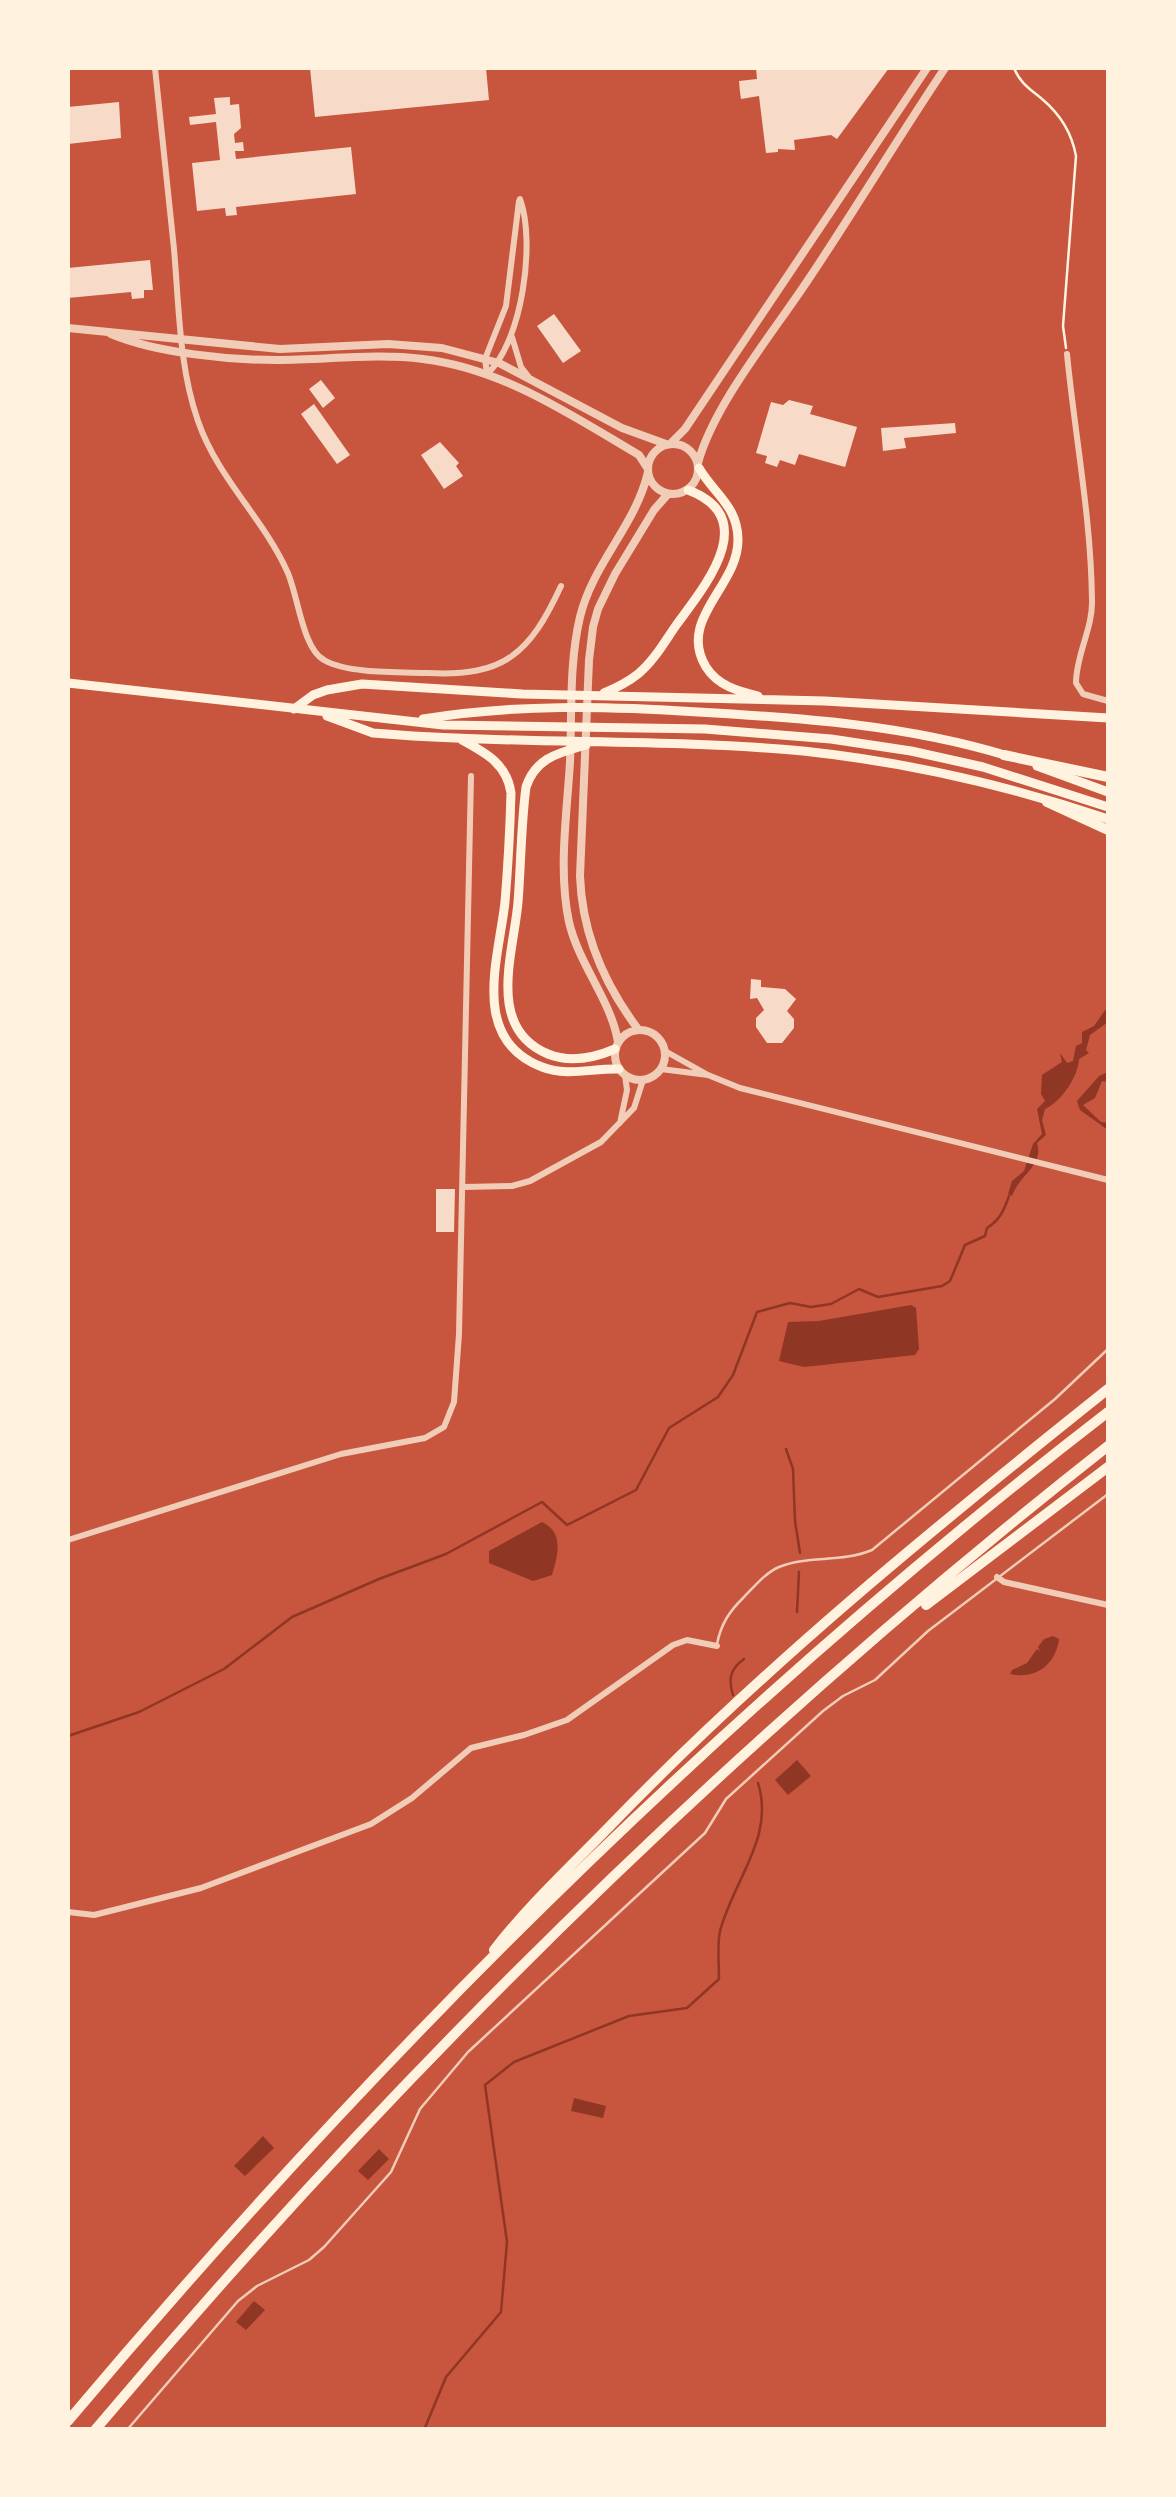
<svg xmlns="http://www.w3.org/2000/svg" width="1176" height="2497" font-family="'PT Sans',sans-serif">
<style>
.water{fill:#8f3625}
.lines{fill:none;stroke-linecap:round;stroke-linejoin:round}
.stream{stroke:#8f3625;stroke-width:2.5}
.building{fill:#f7dbc8}
.path{stroke:#fff3e0;stroke-width:2.5}
.service{stroke:#f1ccb7;stroke-width:2.5}
.minor{stroke:#f1ccb7;stroke-width:6}
.tertiary{stroke:#f1ccb7;stroke-width:8}
.primary{stroke:#fff3e0;stroke-width:9}
.motorway{stroke:#fff3e0;stroke-width:10}
</style>
<rect width="100%" height="100%" fill="#c8553d"/>
<path class="water" d="M1108,1006V1022L1090,1035L1086,1050L1089,1053L1079,1059C1078,1077 1061,1102 1045,1109L1042,1120L1046,1135L1037,1143C1044,1166 1019,1175 1012,1196L1008,1194L1012,1181L1024,1171L1033,1144L1042,1134L1037,1109L1045,1101L1041,1094L1042,1075L1062,1062L1060,1053L1067,1063L1073,1061L1076,1046L1082,1043V1032L1094,1026Z
M1108,1072V1082L1102,1081L1095,1098L1083,1105L1101,1122L1108,1123V1130L1080,1110L1077,1101L1099,1076Z
M911,1305L916,1308L919,1349L915,1355L804,1367L779,1361L788,1322L819,1321Z
M542,1522C564,1532 558,1555 552,1575L533,1581L489,1563V1551Z
M1053,1636L1059,1639C1056,1662 1039,1680 1010,1674L1012,1670L1027,1663L1037,1649L1040,1651L1038,1647L1044,1639Z
M797,1760L811,1776L788,1795L775,1780Z
M574,2098L606,2106L603,2118L571,2111Z
M263,2136L274,2148L245,2176L234,2166Z
M379,2149L389,2159L368,2180L358,2171Z
M254,2301L265,2310L246,2330L236,2322Z"/>
<g class="lines">
<path class="stream" d="M786,1449L793,1469L795,1521L800,1553
M797,1612L799,1572
M733,1695C728,1679 730,1669 744,1659
M68,1736L139,1712L224,1669L292,1617L379,1579L446,1554L542,1502L567,1525L636,1490L669,1428L718,1397L733,1375L757,1312L790,1303L811,1307L831,1304L859,1289L878,1297L942,1286L950,1281L965,1245L985,1236L987,1228C1000,1220 1004,1210 1009,1196
M424,2430L446,2377L501,2312L507,2242L485,2085L514,2062L629,2016L687,2008L719,1979C719,1964 717,1946 720,1931C734,1879 775,1837 758,1783"/>
</g>
<path class="building" d="M310,68H486L489,100L315,117Z
M756,68H889L837,139L831,135L794,140L795,150L778,149V152L766,153L759,96L741,99L740,92L739,81L757,79Z
M230,97V105L239,104L241,128L234,134L235,143L243,142L244,151H235L236,159L351,147L356,194L236,207L237,215L226,216L225,208L197,211L192,163L220,160L216,122L190,125L189,117L216,114L214,98Z
M119,102L121,138L68,144V107Z
M150,260L153,290H144V298L132,299L131,292L68,298V268Z
M554,314L581,351L563,363L537,326Z
M321,380L335,398L323,408L309,389Z
M789,400L813,406L810,414L857,427L845,467L799,454L795,465L780,460L777,467L765,463L767,456L756,453L771,402L783,405Z
M314,404L350,455L337,464L301,414Z
M955,423L956,433L904,438L906,448L883,451L881,428Z
M440,442L459,463L456,466L463,476L444,489L421,455Z
M751,979L761,980V987L785,989L796,999L787,1011L794,1019V1028L782,1043H767L756,1027V1018L764,1010L757,998L750,999Z
M436,1189H455L454,1232H436Z"/>
<g class="lines">
<path class="path" d="M1014,68C1020,83 1030,89 1042,99C1060,114 1072,134 1076,156L1063,326L1066,348"/>
<path class="service" d="M717,1644C721,1624 729,1612 743,1598C754,1587 765,1573 779,1567C808,1555 841,1563 872,1550L1055,1399L1108,1349
M127,2430L238,2301L257,2286L309,2260L324,2247L391,2172L420,2109L468,2052L705,1833L726,1799L823,1711L843,1696L875,1680L928,1631L1108,1494"/>
<path class="minor" d="M155,68C161,128 168,188 174,249C179,306 179,367 198,421C217,477 263,518 287,571C298,594 302,648 324,660C348,674 400,672 428,673C505,677 530,653 561,586
M512,337L521,367L528,376
M1067,354C1075,436 1091,517 1092,600C1093,628 1076,655 1076,683L1083,694L1108,701
M487,373L485,359L506,306L519,201
M487,374C522,343 536,242 520,199
M665,1051L708,1075L740,1088L1108,1180
M661,1069L708,1075
M620,1123L627,1090L625,1075
M463,1187L512,1186L530,1181L601,1142L634,1108L643,1080
M68,1540L341,1454L425,1438L444,1427L454,1402L459,1334L471,776
M997,1577L1004,1582L1108,1605
M68,1912L94,1915L201,1888L371,1824L412,1798L471,1748L524,1735L567,1720L673,1645L687,1640L717,1646"/>
<path class="tertiary" d="M68,328L280,349L388,344L442,348L499,363L622,428L666,444
M111,334C156,353 228,360 277,360C326,360 375,353 423,359C504,369 571,415 639,455L648,469
M671,443L685,429L927,68
M648 469a25 25 0 1 1 50 0a25 25 0 1 1-50 0Z
M698,463C714,404 773,333 808,280C855,210 898,138 945,68
M638,1029C604,984 582,933 580,876L589,660L593,627L598,609L615,574L654,510L668,494
M615 1055a25 25 0 1 1 50 0a25 25 0 1 1-50 0Z
M618,1042C611,1000 579,965 569,922C558,870 567,814 570,762C572,714 569,663 580,617C593,563 636,525 648,472"/>
<path class="primary" d="M699,468C714,494 738,506 738,540C738,587 677,619 706,667C718,686 738,691 758,696
M68,683L443,725L705,729L831,739L911,751L983,767L1108,807
M604,693C616,688 628,682 638,674C654,661 665,641 677,624C705,586 762,518 688,490
M294,709L313,695L327,690L362,684L522,694L825,701L1108,718
M327,716L373,733L413,736C543,744 674,739 803,751C907,762 1010,786 1108,819
M423,719C515,704 606,706 698,712C803,718 907,725 1008,756
M462,740C486,753 507,764 511,793C510,829 508,866 505,902C499,958 469,1039 542,1067C568,1077 592,1068 619,1069
M586,745C559,753 536,757 526,787C521,825 521,864 518,902C514,952 485,1028 548,1054C570,1063 594,1058 615,1049
M1037,766L1108,792"/>
<path class="motorway" d="M1004,755L1108,777
M1047,802L1108,830
M926,1605L1108,1467
M494,1950C528,1906 569,1868 608,1828C762,1668 935,1527 1108,1389
M68,2421C379,2052 726,1707 1108,1412
M95,2430C399,2070 738,1737 1108,1446"/>
</g>
<rect width="1176" height="2497" fill="none" stroke="#fff3e0" stroke-width="140"/>
</svg>
